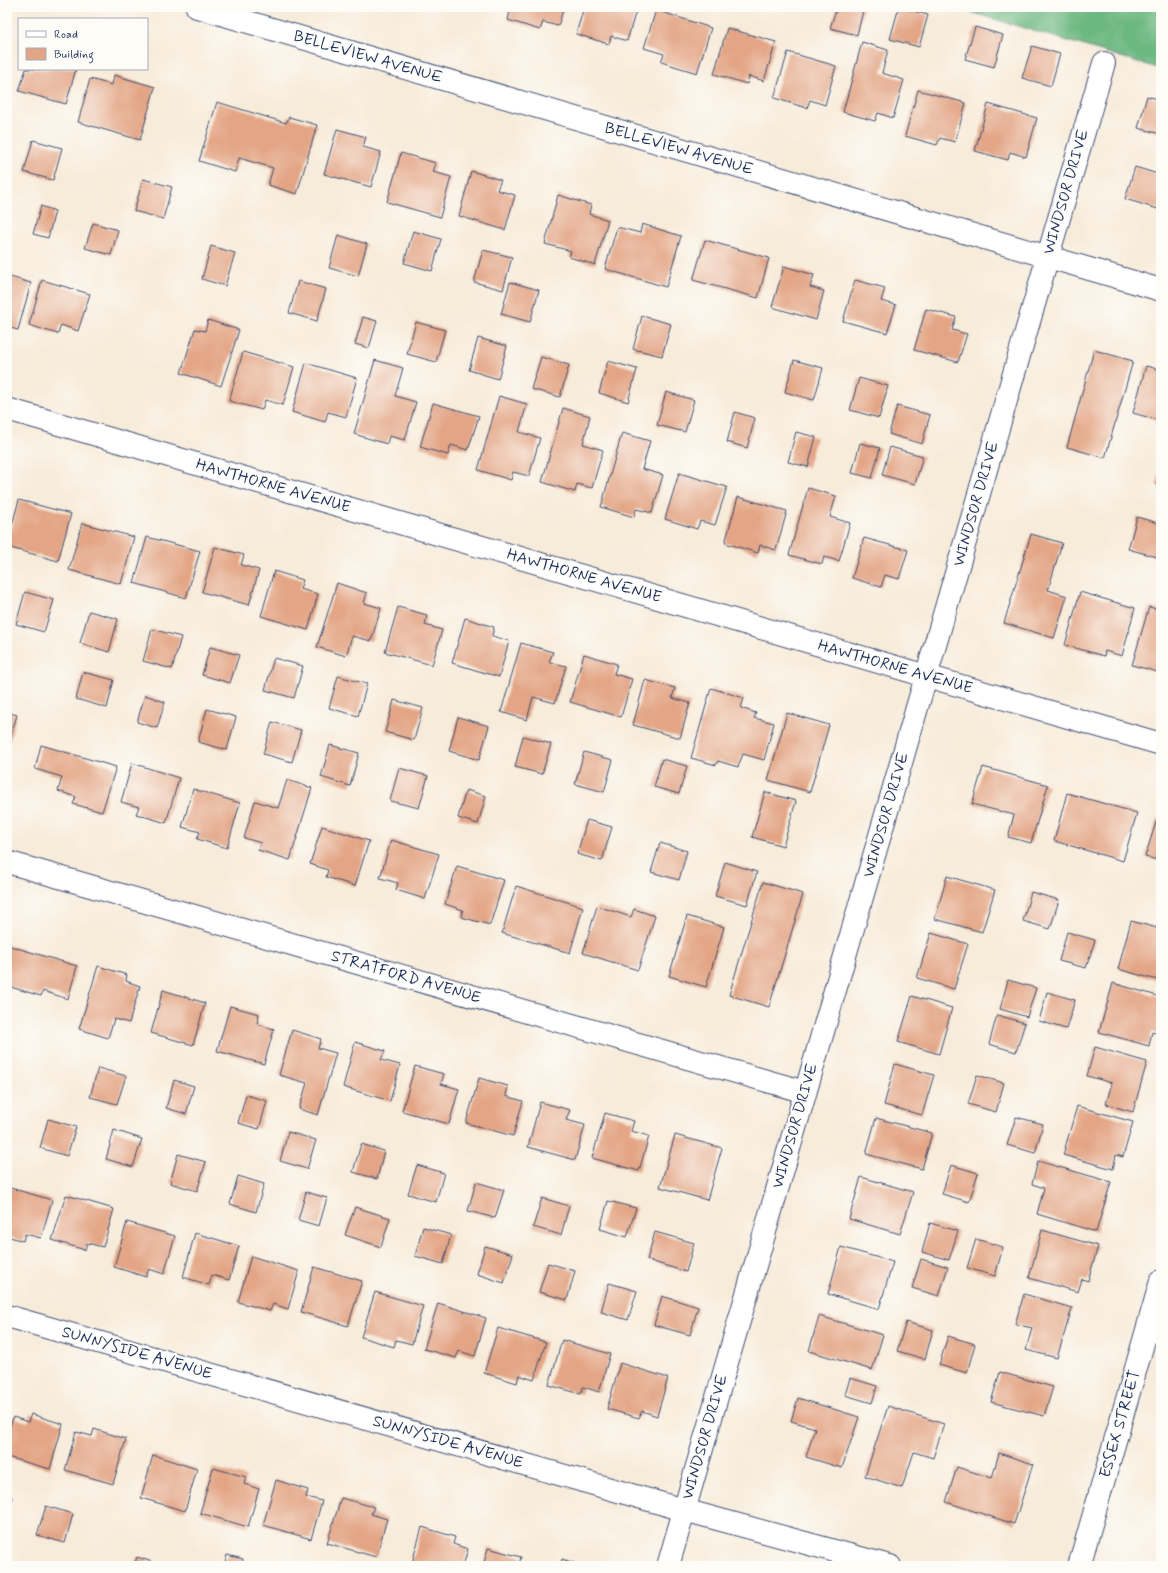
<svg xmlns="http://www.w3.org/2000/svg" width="1168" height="1573" font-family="Mynerve,sans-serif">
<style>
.forest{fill:#6cb881;stroke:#447470}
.building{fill:#e3a585}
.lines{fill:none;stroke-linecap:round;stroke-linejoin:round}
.minor-casing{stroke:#3c4b70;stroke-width:24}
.minor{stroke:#fff;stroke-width:22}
.labels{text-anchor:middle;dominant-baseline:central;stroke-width:4;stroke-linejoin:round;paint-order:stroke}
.street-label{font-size:16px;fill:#1b2f5e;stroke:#fdfcf7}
</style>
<rect width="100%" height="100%" fill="#fdfcf7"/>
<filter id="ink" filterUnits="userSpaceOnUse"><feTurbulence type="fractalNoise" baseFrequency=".025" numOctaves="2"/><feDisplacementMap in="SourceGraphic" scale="8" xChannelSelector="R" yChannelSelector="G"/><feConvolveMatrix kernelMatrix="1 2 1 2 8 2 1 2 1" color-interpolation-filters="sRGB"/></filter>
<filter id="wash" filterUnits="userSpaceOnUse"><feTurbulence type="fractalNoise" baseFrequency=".012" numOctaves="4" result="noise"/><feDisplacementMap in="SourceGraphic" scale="16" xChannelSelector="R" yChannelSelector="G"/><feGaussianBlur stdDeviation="0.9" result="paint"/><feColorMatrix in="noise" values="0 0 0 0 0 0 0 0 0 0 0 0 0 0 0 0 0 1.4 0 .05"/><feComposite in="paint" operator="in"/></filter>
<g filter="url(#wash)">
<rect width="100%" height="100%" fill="#f7ebd9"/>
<path class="forest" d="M954,7H1161V69Z"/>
<g id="blocks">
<path class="building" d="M511,7H564L558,26L543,22L540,30L508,20Z
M584,7H637L627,41L611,36L609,44L576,34Z
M837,7H864L857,35L830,28Z
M899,7L928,15L919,47L890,39Z
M656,10L711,28L697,73L661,62L664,54L644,48Z
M975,27L1003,35L994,67L965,59Z
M727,28L776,42L764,81L749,76L747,84L714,74Z
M7,42L11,43L7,56Z
M862,42L888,50L882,73L904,80L893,118L878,113L875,121L843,112Z
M1032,46L1060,54L1051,86L1022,78Z
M788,52L836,66L825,105L810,100L807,108L774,98Z
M26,69H76L66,104L19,91Z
M114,75L155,87L140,140L78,122L90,79L112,85Z
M918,90L966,103L955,142L940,138L937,145L905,136Z
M1147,96L1161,100V134L1138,128Z
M217,102L286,123L289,117L317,125L297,194L268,185L273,168L239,158L235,172L199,161Z
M988,104L1037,118L1026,157L1010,152L1008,160L975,151Z
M337,129L366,137L363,147L381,152L371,187L324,174Z
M33,140L62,148L53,180L24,172Z
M401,153L436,163L433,172L451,177L440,217L387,202Z
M1135,167L1161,175V210L1125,199Z
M471,171L501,180L497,190L515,195L505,230L459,216Z
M143,179L172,187L163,219L134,211Z
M558,195L591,205L589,214L608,220L595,265L569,257L571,251L545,244Z
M41,206L55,211L48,238L33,234Z
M93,223L118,230L111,255L85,248Z
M642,224L681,236L666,287L605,269L617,227L640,233Z
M413,231L441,239L432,271L404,263Z
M338,235L367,244L358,276L329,268Z
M705,240L769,258L758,298L693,280Z
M211,246L235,253L225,286L202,279Z
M483,250L512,257L503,290L474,282Z
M784,266L814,275L810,287L824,291L816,320L772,307Z
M7,276L31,283L18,330L7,327Z
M42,280L90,294L78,331L61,325L58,334L29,325Z
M855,280L885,288L881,301L896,305L887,333L843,321Z
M298,281L326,289L317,321L289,313Z
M510,282L539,290L530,322L501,314Z
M926,309L956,317L952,330L967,334L958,362L914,350Z
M642,316L671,324L662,356L633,349Z
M363,317L377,321L369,348L355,344Z
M208,320L239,330L221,386L181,373L195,329L205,331Z
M416,322L445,330L436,362L407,354Z
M478,338L507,346L498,379L469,370Z
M1094,350L1133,361L1105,458L1067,447Z
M243,352L294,367L283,405L265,400L262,410L229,401Z
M541,357L569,365L560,397L531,389Z
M375,360L403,368L395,396L416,402L405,440L389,436L387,444L354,434Z
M794,360L823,368L814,400L785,392Z
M608,361L637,369L628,402L599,393Z
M306,363L357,378L346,417L328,412L325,422L292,412Z
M1146,366L1161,370V421L1133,413Z
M859,378L888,386L879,418L850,410Z
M666,392L694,400L685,432L657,425Z
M499,396L527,404L519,432L540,438L529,476L513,472L511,480L478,470Z
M433,403L479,416L468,450L451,445L448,455L420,447Z
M897,406L930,415L922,444L889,434Z
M563,408L590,416L583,444L603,450L592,488L577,484L575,492L542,482Z
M735,412L755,418L747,448L727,442Z
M796,432L816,437L808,467L788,462Z
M622,433L650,441L642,469L663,475L652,513L636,509L634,517L601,507Z
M860,443L880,448L872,478L852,473Z
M890,447L923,456L915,484L882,475Z
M1161,467V487L1156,485Z
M679,473L727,487L715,525L700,521L697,529L665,519Z
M808,488L836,496L830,517L850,523L839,561L824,557L822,564L789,555Z
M738,497L787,511L776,550L760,545L758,553L725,543Z
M19,500L71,514L58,561L7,547V542Z
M1137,517L1161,524V542L1157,557L1128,549Z
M82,523L134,537L121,584L69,570Z
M1031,534L1062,543L1048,590L1067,596L1054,638L1004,623Z
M147,537L200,551L186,598L134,583Z
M864,538L908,550L899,579L885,575L881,587L852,578Z
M215,547L244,555L241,565L259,570L249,605L202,592Z
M274,571L303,580L300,589L318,594L308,630L261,616Z
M337,583L367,593L364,603L381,608L371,641L352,636L346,656L317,647Z
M25,592L54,600L44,632L16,624Z
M1080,592L1135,608L1122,656L1105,651L1104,656L1065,645Z
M398,607L427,615L425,625L442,630L432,665L385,652Z
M1149,607L1161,610V673L1132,665Z
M89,611L118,619L109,652L80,643Z
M465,618L494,627L492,636L509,641L499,677L452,663Z
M152,629L181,637L172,669L143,661Z
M521,643L553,652L549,662L566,666L555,703L533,697L527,720L501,712Z
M210,647L239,655L230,683L202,675Z
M584,654L617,664L614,674L632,679L621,717L570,702Z
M274,658L303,666L294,698L265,690Z
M83,672L114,680L107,708L76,699Z
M338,676L367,684L358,716L329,708Z
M645,680L675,688L672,698L690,703L680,738L633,725Z
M711,688L744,698L741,708L756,713L754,718L774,723L764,760L743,754L738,767L718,761L716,765L691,758Z
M145,695L165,702L157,728L137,722Z
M394,700L423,708L414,740L385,732Z
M207,709L236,717L227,750L198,742Z
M7,712L17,715L7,749Z
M787,713L829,725L810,792L768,780Z
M458,717L489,726L479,760L449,751Z
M272,722L301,730L292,762L263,754Z
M523,736L551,744L542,774L515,767Z
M41,745L116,767L102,812L73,804L76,797L58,791L62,777L35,769Z
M330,745L359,753L350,786L321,777Z
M584,752L613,760L604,792L575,784Z
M662,759L687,766L679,794L654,787Z
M132,763L179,778L166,823L136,814L139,807L121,802Z
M983,767L1048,785L1031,843L1008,837L1014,815L972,804Z
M399,768L428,776L419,808L390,801Z
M287,780L312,788L290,860L258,850L261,843L244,838L255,801L278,808Z
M193,789L240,803L227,848L197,839L200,832L182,827Z
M466,790L486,796L478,824L458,818Z
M765,792L796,801L783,846L752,837Z
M1067,793L1137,813L1123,861L1054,841Z
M1157,819L1161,820V861L1145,857Z
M587,820L612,827L602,861L577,854Z
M322,826L369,841L355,886L326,877L328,870L310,864Z
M391,840L439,854L425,899L396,890L398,883L380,878Z
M660,843L687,851L679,880L651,872Z
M725,862L757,872L747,905L715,896Z
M457,866L504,880L490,925L461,917L463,910L445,904Z
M947,876L995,890L982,932L935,919Z
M763,882L803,894L769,1007L729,995Z
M516,886L583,907L570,953L502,933Z
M1031,892L1059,900L1050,929L1023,921Z
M597,906L631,917L634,909L655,916L638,970L583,953Z
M687,916L724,927L706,987L669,976Z
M1131,921L1161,929V981L1118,969Z
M1067,932L1095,940L1086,968L1059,961Z
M931,933L968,944L954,989L917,978Z
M7,945L77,966L68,999L43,991L41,996L7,986Z
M98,966L127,975L126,981L140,986L129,1023L114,1019L108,1038L79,1029Z
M1008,980L1036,988L1027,1017L1000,1009Z
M1113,983L1161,997V1025L1158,1034L1152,1032L1149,1046L1099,1032Z
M163,990L205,1003L193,1045L151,1033Z
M1047,992L1075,1000L1066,1029L1039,1021Z
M912,996L952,1008L939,1054L898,1042Z
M230,1006L259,1014L257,1024L274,1029L264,1064L217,1051Z
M997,1015L1025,1023L1016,1052L989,1044Z
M292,1030L321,1039L318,1048L336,1053L318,1115L299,1109L307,1083L279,1075Z
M355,1042L385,1051L381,1060L400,1065L390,1101L343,1087Z
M1095,1047L1147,1062L1133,1112L1106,1104L1112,1083L1087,1076Z
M895,1064L934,1075L922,1115L884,1105Z
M415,1066L444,1074L441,1084L459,1089L449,1124L402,1111Z
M98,1068L126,1076L117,1104L90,1097Z
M977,1075L1004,1083L996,1112L968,1104Z
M479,1078L508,1086L506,1096L523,1101L513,1136L466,1123Z
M174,1080L194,1086L186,1114L166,1108Z
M246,1095L267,1101L259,1129L238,1123Z
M540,1102L570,1110L566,1120L585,1125L575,1160L528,1147Z
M1077,1106L1133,1122L1123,1157L1116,1155L1113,1169L1063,1155Z
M605,1113L634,1121L631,1131L649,1136L639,1171L592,1158Z
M1016,1117L1043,1124L1035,1153L1007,1145Z
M876,1118L932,1133L922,1169L866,1154Z
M48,1119L76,1127L67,1156L40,1148Z
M114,1130L142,1139L133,1167L106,1159Z
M288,1132L316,1140L307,1169L280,1161Z
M675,1135L722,1148L707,1200L660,1187Z
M361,1144L384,1151L377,1179L353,1172Z
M178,1154L206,1162L197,1191L170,1183Z
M1038,1161L1111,1182L1096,1232L1037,1214L1044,1188L1032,1184Z
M417,1165L444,1173L436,1202L408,1194Z
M951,1165L978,1173L969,1202L942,1194Z
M238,1176L264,1184L256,1212L230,1204Z
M861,1177L913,1192L900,1234L849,1219Z
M476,1182L504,1190L495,1218L468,1211Z
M7,1187L52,1200L41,1238L25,1234L23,1241L7,1236Z
M306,1192L327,1198L319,1226L298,1220Z
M66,1195L114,1209L103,1247L87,1243L85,1250L52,1240Z
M542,1198L569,1206L561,1235L533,1227Z
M608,1201L636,1208L627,1237L600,1229Z
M355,1207L390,1218L381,1247L345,1235Z
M127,1222L175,1236L164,1274L149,1269L146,1277L114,1267Z
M930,1223L958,1231L949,1260L922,1252Z
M423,1227L451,1235L443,1264L415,1256Z
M1042,1230L1098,1246L1088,1281L1082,1279L1078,1292L1029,1278Z
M655,1232L694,1243L686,1272L647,1260Z
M195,1233L239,1246L229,1280L212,1275L209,1285L183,1277Z
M976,1239L1003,1247L995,1276L967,1268Z
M485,1246L513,1254L504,1283L477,1274Z
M841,1247L893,1262L879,1309L828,1294Z
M251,1256L299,1271L288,1309L273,1304L270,1311L238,1302Z
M921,1259L948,1267L939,1296L912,1288Z
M548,1263L575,1271L567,1300L539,1292Z
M314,1267L362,1281L348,1326L301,1312Z
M609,1283L637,1291L628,1320L601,1312Z
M375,1292L423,1306L412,1344L396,1340L394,1347L361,1337Z
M1024,1294L1072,1308L1057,1358L1026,1350L1032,1328L1015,1324Z
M662,1296L698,1307L690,1335L654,1325Z
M438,1303L486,1318L475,1356L459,1351L456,1358L424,1349Z
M819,1316L883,1335L872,1370L809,1351Z
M906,1322L933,1330L925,1359L897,1351Z
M498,1328L546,1342L534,1380L519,1375L517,1383L484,1373Z
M948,1336L975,1344L967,1373L939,1365Z
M562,1340L610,1354L599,1392L583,1387L581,1394L549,1385Z
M620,1363L668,1378L657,1416L642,1411L639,1418L607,1409Z
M1000,1372L1053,1387L1044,1416L991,1402Z
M850,1378L877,1386L872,1403L845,1395Z
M798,1398L859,1417L842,1468L806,1457L815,1428L791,1421Z
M888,1406L944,1424L933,1458L914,1452L902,1488L865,1476Z
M31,1414L63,1424L50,1469L7,1457V1438L13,1417L28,1422Z
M94,1429L126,1439L113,1484L65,1470L76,1432L92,1436Z
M999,1453L1033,1464L1014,1524L946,1502L957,1467L992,1478Z
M153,1455L197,1469L185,1511L141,1498Z
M213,1468L246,1477L244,1484L259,1489L248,1527L200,1513Z
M276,1480L308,1490L306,1497L322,1501L311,1539L263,1525Z
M7,1495L12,1497L7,1512Z
M341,1498L374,1507L371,1514L387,1519L376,1557L327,1543Z
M46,1506L73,1514L65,1543L37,1535Z
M422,1527L455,1537L453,1544L468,1549L463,1566H411Z
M488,1548L521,1557L519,1565L522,1566H483Z
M227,1555L243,1559L242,1566H224Z
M137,1557L165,1566H134Z
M562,1559L583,1566H560Z
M7,1562L18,1566H7Z"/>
</g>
</g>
<g filter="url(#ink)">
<use href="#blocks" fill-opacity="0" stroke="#3c4b70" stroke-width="1"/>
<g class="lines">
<defs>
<path id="minor" d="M197,7L1161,290
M7,409L1161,744
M7,862L805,1092
M7,1316L684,1510L890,1566
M668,1566L1104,63
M1079,1566L1161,1281"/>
</defs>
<use href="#minor" class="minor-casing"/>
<use href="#minor" class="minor"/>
</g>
</g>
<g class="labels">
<g class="street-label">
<text transform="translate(368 57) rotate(16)">BELLEVIEW AVENUE</text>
<text transform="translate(679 149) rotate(16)">BELLEVIEW AVENUE</text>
<text transform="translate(1066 192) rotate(-74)">WINDSOR DRIVE</text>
<text transform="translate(273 486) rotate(16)">HAWTHORNE AVENUE</text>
<text transform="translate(976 504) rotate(-74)">WINDSOR DRIVE</text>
<text transform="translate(584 576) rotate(16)">HAWTHORNE AVENUE</text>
<text transform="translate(895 667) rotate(16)">HAWTHORNE AVENUE</text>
<text transform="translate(886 815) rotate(-74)">WINDSOR DRIVE</text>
<text transform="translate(406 977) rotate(16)">STRATFORD AVENUE</text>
<text transform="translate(795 1126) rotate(-74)">WINDSOR DRIVE</text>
<text transform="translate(137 1353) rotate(16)">SUNNYSIDE AVENUE</text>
<text transform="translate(1120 1424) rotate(-74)">ESSEX STREET</text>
<text transform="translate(705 1437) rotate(-74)">WINDSOR DRIVE</text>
<text transform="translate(448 1442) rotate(16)">SUNNYSIDE AVENUE</text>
</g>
</g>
<rect width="1168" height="1573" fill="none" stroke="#fdfcf7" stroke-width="24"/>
<rect x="18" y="18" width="130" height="52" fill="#fdfcf7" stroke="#a3aaba"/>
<rect x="26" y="31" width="20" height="6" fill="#ffffff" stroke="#a3aaba"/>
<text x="54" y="38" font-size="12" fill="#1b2f5e">Road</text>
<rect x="26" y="48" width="20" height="12" fill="#e3a585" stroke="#a3aaba"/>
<text x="54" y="58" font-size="12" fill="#1b2f5e">Building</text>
</svg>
